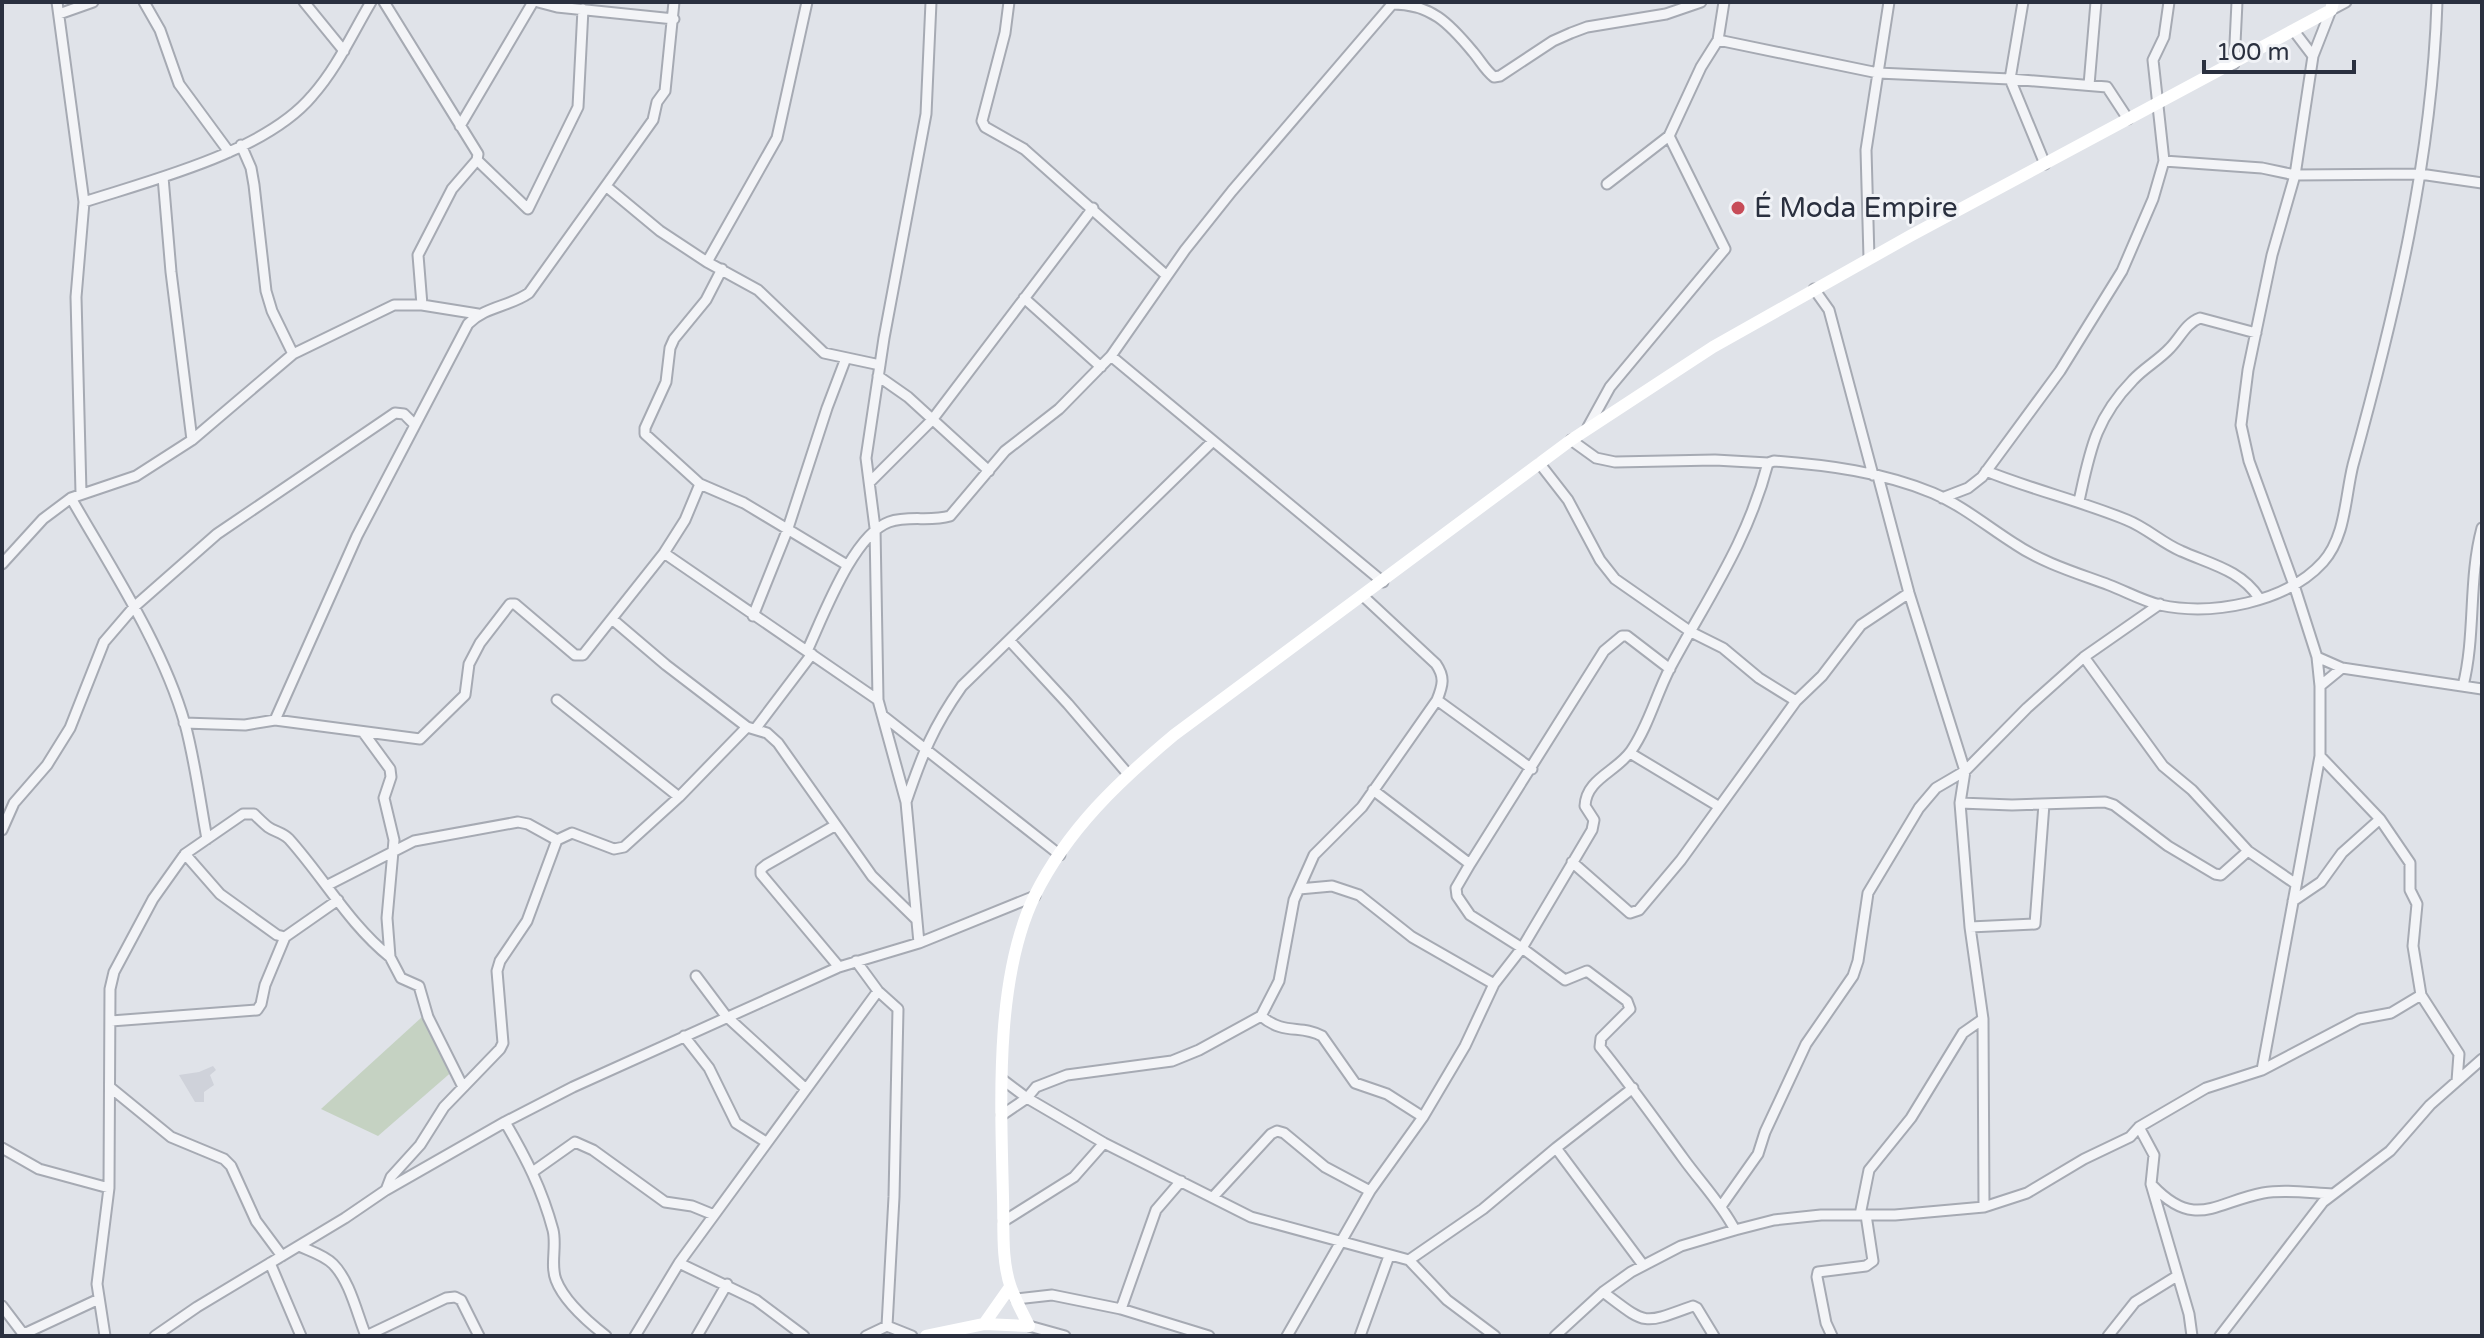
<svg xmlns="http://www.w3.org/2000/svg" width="2484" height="1338" font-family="'Varela Round',sans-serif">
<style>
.built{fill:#cfd2da}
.green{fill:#c5d2c2}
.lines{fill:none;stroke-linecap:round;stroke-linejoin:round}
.street-casing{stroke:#a6aab3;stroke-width:13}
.street{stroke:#f3f4f7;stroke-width:9}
.secondary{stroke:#fff;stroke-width:12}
.poi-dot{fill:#c74c58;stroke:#f0f2f6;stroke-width:3}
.labels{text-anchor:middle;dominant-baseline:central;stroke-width:6;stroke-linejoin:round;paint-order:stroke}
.poi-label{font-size:28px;fill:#2a303f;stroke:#f0f2f6;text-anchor:start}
</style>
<rect width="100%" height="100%" fill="#e0e3e9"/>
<path class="built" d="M213,1066L216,1070L210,1075L214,1085L204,1092V1102H195L179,1075L199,1072Z"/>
<path class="green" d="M422,1017L455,1069L378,1136L321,1109Z"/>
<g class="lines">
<defs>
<path id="street" d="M57,2L84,202L76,297L81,493
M144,2L160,30L179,84L229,152
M304,2L344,51
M384,2L478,154L477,160L452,189L418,255L422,305
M538,2L557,7L674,19
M1009,2L1005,33L982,121L985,127L1024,149L1167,276
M2023,2L2010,79L2045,164
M1392,4C1431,4 1449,23 1473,52C1480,60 1485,70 1494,77L1500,76L1553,41L1571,33L1587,27L1666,14L1701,2
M59,14L93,2
M2294,31L2313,56
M1718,40L1878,73L2010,79L2107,87L2128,119
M2234,64L2237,2
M2089,85L2096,2
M460,126L533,2
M241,145L251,168L254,185L266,291L272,311L293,354
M477,160L528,209L578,107L583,9
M2164,161L2262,168L2295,175L2420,174L2482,183
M163,177L171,272L192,440
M1607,184L1669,136L1701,67L1718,40L1724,2
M607,187L660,231L707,262L758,290L824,353L880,365
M84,202C152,180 265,152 312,96C337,68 352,34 371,2
M1869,258L1866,150L1889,2
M707,262L777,138L807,2
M722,269L706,300L674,339L670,348L666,382L645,428V434L700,484L744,503L847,565
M1814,289L1829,310L1873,475
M1024,298L1101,367
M1111,356L1383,582
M878,376L908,397L989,471
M1588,427L1610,387L1725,249L1669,136
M1571,440L1596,458L1615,462L1715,460L1768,463L1774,461C1827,465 1883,472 1933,493C1963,506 1988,527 2015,544C2043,563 2077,573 2109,585C2125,591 2143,601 2160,605C2211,616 2286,603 2323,562C2346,536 2345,497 2353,465C2395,313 2432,160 2437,2
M1540,464L1568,500L1600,560L1615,579L1691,632L1723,648L1759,678L1796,701
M1986,471C2033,490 2081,501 2127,520C2147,528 2162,543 2181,551C2210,564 2241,570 2259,598
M1878,476L1909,593L1965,771L1960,803L1970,927L1983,1019L1984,1207
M870,482L932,420L1093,208
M71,498C111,568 163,646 185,724C195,761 200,801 207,839
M1942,498L1968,488L1982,477L2060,371L2122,271L2153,199L2164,161L2153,60L2164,37L2169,2
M2079,501C2090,451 2095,419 2133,380C2144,368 2159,360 2170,348C2180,338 2186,323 2200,318L2256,333
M664,553L878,700
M2,564L43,519L71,498L136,476L192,440L293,354L394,305H422L478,314
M753,616L787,531L827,408L846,358
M612,619L666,665L747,727L767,733L778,743L872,876L916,919
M1009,640L1068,704L1128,774
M807,651C823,617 853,535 889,522C909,515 930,522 950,516L1005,451L1059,409L1111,356L1185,250L1232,191L1394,2
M2084,657L2163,766L2192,790L2248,851L2296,884
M2317,657L2342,668L2482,689
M1670,669L1627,636H1622L1604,651L1470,864L1456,888L1457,896L1470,915L1522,948L1565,980L1587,971L1627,1001L1630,1009L1601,1038L1600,1047C1629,1083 1656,1121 1683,1158C1701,1183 1721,1203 1735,1230
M2320,686L2342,668
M2463,686C2476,634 2468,580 2482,528
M557,700L679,797
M1437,700L1532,769
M882,715L1060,855
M275,720L357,536L468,324C486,306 509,307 529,293L653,120L657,102L665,91L674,2
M184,723L245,725L275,720L420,739L465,695L469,664L480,643L510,604H515L575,655H583L664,553L685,520L700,484
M756,728L812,654
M363,732L390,769L391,777L384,798L394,840L387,918L390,957L401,978L419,986L428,1017L463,1087
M1630,753L1718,806
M2320,756L2380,819L2410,863V890L2417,904L2413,946L2421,995L2459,1054L2457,1081
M1373,790L1470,864
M906,802C922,755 933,727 962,686L1213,441
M1960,803L2012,805L2105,802L2114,805L2168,846L2215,874L2221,875L2248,851
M836,825L766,865L761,869V874L839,967
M2,830L14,803L47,765L70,728L104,642L134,607L217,534L395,413L404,414L415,425
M185,854L220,894L277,935L285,937
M1572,862L1630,913L1639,910L1681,860L1796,701L1822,676L1861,625L1909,593
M328,885L414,841L518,822L528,824L557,840
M1299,889L1332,886L1359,895L1412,937L1494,984
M2293,901L2321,882L2342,853L2380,819
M1970,927L2035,924L2044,804
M919,943L906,802L878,700L875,528L866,458L884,338L926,114L931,2
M856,961L878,991L898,1009L894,1197L887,1326
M696,976L726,1016L806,1089
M1261,1016C1285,1036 1300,1024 1322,1036L1355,1083L1387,1094L1423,1117
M111,1021L257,1010L261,1004L265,985L285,937L338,900
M684,1036L709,1068L736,1123L766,1142
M2262,1070L2320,756V686L2317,657L2294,585L2249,461L2241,425L2248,370L2272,255L2295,175L2313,56L2331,10L2346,2
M1003,1080L1027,1098L1104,1143L1251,1217L1409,1260L1447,1300L1495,1336
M111,1088L171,1137L224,1159L231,1166L256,1221L282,1256
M1002,1115L1027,1098L1036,1087L1067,1075L1172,1061L1199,1050L1261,1016L1279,981L1294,900L1314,855L1362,807L1437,700C1443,685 1445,677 1436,664L1363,596
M505,1122C526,1158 542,1189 553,1230C557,1246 550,1265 556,1280C564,1301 588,1322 606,1336
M2139,1127L2154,1155L2151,1184L2189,1314L2192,1336
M2,1148L39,1169L109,1188
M1556,1148L1643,1265
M534,1171L575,1142L593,1150L665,1202L692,1206L714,1215
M2153,1186C2195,1230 2216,1202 2263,1193C2285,1189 2310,1193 2333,1194
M386,1190L391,1177L420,1145L444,1107L500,1049L503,1043L497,971L500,961L527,921L557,840L572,833L614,849L624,847L679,797L747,727
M1213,1197L1271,1134L1277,1131L1284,1133L1325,1167L1370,1191
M1722,1205L1758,1154L1765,1132L1806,1044L1853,976L1858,961L1868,893L1919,808L1936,788L1965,771L2027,708L2084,657L2160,604
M1860,1215L1869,1170L1911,1118L1963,1033L1983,1019
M1004,1221L1074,1177L1104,1143
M299,1246C310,1251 324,1255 333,1264C350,1281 357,1314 366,1336
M1409,1260L1483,1209L1556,1148L1633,1088
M270,1263L301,1336
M679,1263L756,1300L804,1336
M1603,1292C1647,1325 1641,1325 1693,1306L1697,1308L1714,1336
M1016,1299L1052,1295L1121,1309L1209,1336
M2,1306L21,1331L26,1333L99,1299
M1121,1309L1156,1210L1181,1181
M1029,1326L1065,1336
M105,1336L97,1284L109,1188L110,989L114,972L153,899L185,854L243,814H254C258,818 263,823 268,827C275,832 282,832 289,839C324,878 349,924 390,957
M155,1336L197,1307L345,1218L386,1190L505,1122L573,1087L839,967L919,943L1035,896
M366,1336L446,1298L455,1297L461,1300L479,1336
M635,1336L679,1263L878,991
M697,1336L727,1284
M866,1336L887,1326L912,1336
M1287,1336L1370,1191L1423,1117L1465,1046L1494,984L1522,948L1592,830L1594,820L1585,806C1586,779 1616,772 1631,751C1648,727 1656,695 1670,668C1708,597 1747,543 1768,463
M1360,1336L1389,1256
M1555,1336L1603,1292L1631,1272L1681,1246L1735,1230L1774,1220L1821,1215H1895L1984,1207L2027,1193L2084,1159L2130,1137L2139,1127L2206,1088L2262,1070L2359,1019L2391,1013L2421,995
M1832,1336L1826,1323L1817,1277L1818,1272L1866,1266L1873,1261L1866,1215
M2108,1336L2135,1302L2177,1276
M2220,1336L2323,1202L2390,1151L2430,1105L2482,1059"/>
</defs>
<use href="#street" class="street-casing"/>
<use href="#street" class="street"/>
<path class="secondary" d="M984,1324L1010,1287
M926,1336L984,1324L1029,1326C1023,1314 1016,1301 1011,1288C1001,1260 1004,1226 1003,1197C1001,1105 994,979 1035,895C1068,829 1118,782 1174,735L1571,440L1713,347L1910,236L2331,10L2333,2"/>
</g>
<circle class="poi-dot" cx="1738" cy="208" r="8"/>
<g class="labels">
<g class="poi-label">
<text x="1754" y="208">É Moda Empire</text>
</g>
</g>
<rect width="2484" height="1338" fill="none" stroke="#2a303f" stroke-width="8"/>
<path d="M2204 60v12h150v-12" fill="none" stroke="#2a303f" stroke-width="4"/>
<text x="2216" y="60" font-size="24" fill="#2a303f" stroke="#f0f2f6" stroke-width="6" paint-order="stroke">100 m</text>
</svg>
